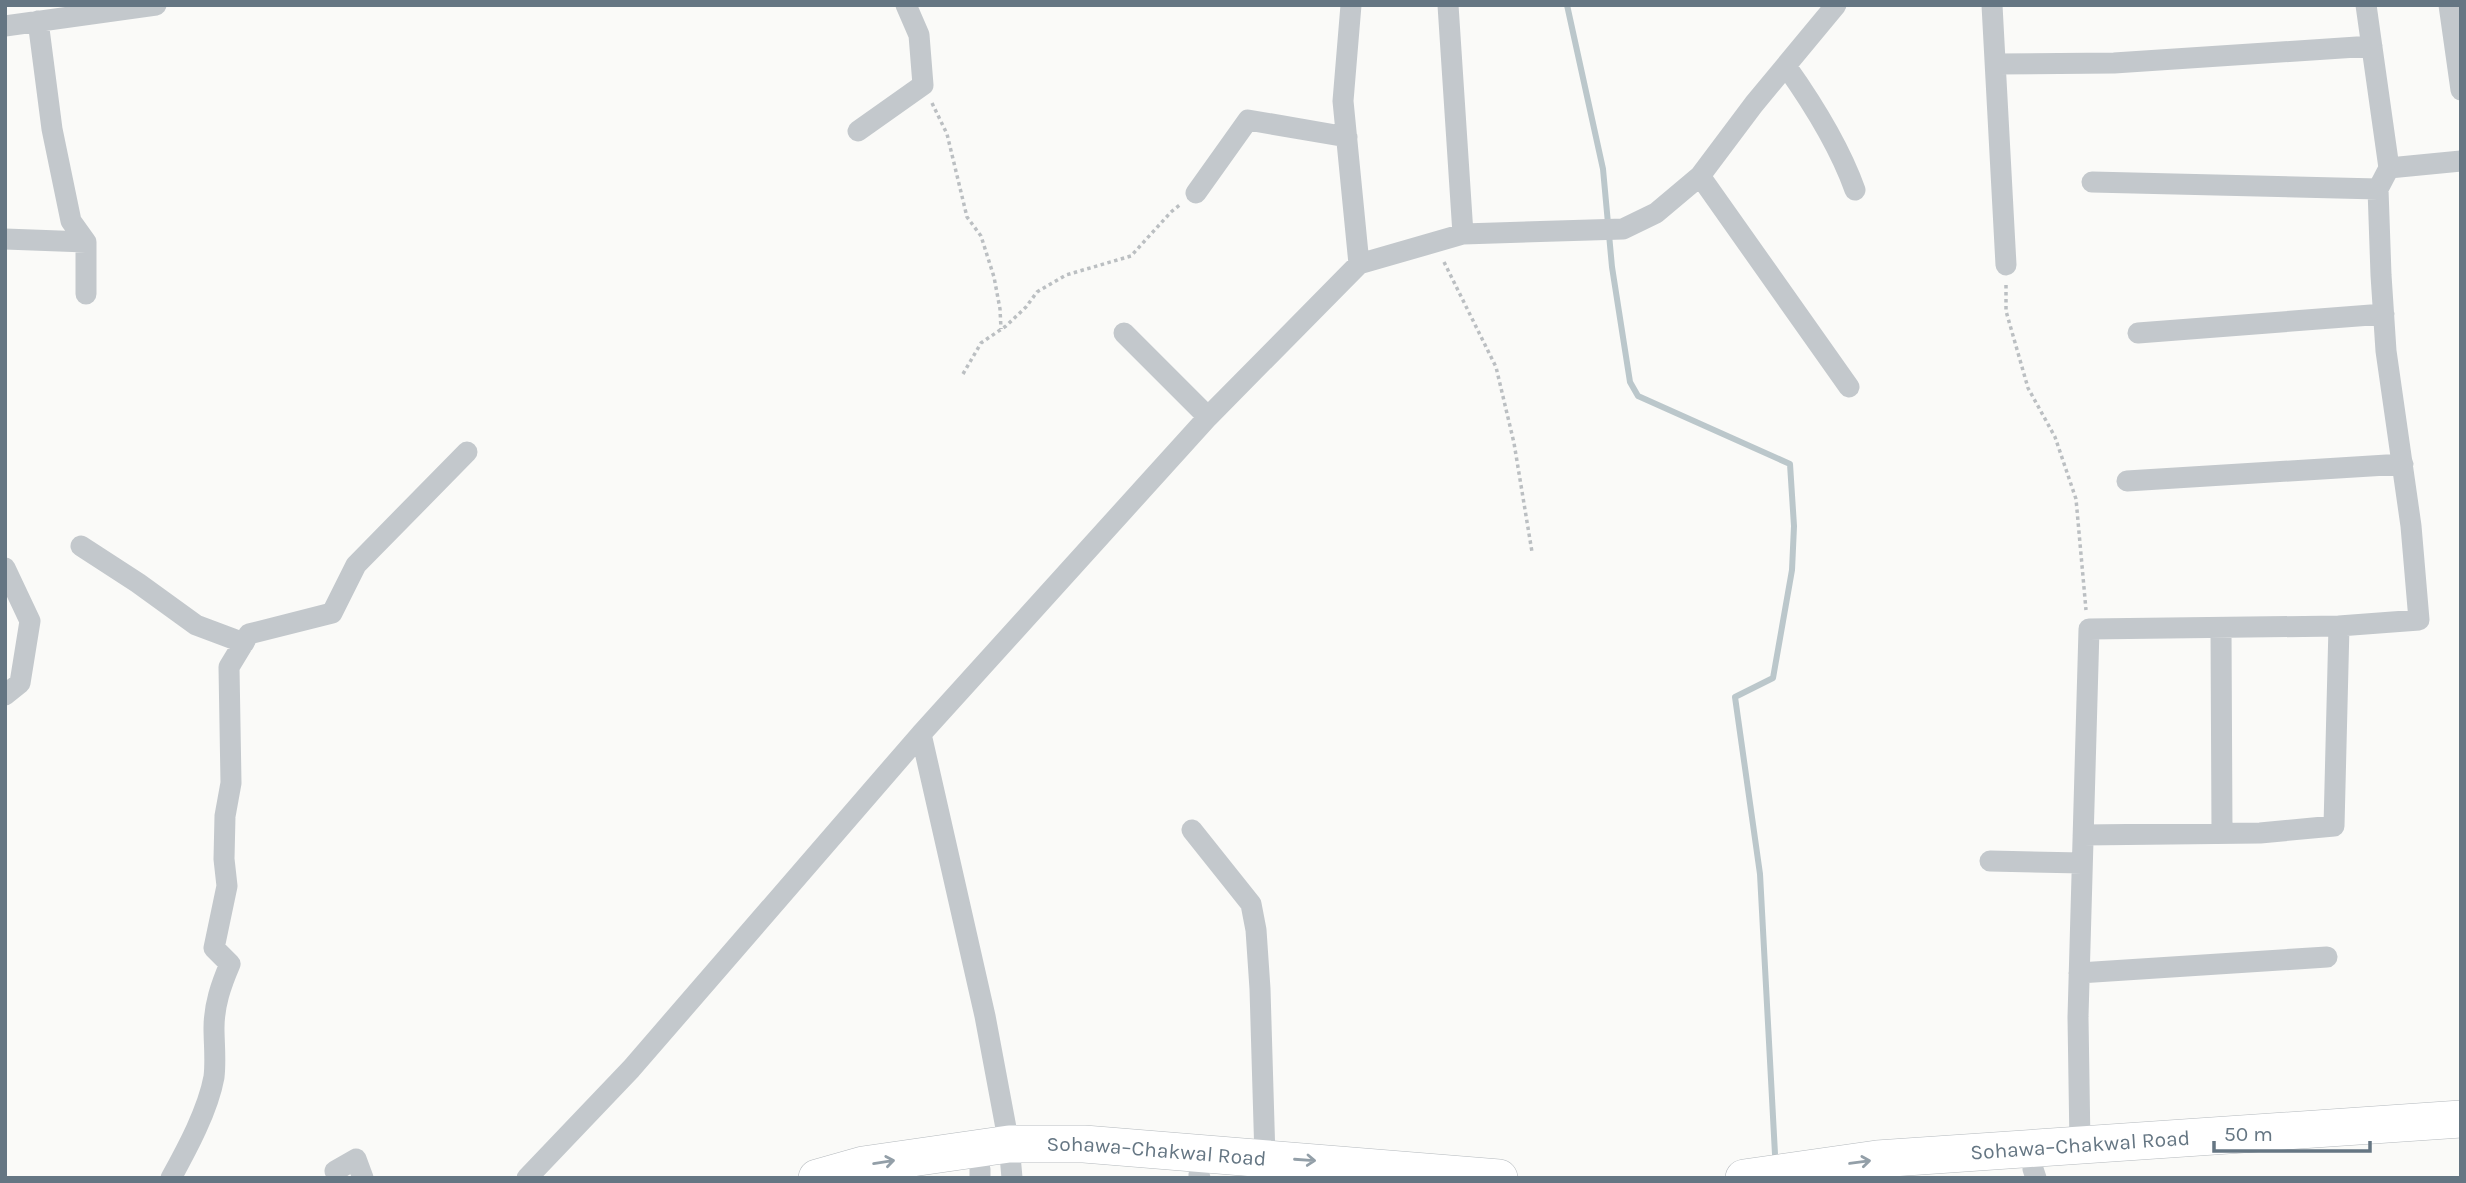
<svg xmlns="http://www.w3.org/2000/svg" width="2466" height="1183" font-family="Karla,sans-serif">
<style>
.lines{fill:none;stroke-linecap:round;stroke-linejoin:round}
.stream{stroke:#bbc7cb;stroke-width:6}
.highway-casing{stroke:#b4b9bd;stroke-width:38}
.path{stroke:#bbbfc2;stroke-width:3.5;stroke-dasharray:3.5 3.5;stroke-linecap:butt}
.street{stroke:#c3c8cc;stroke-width:21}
.highway{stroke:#fff;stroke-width:37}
.oneway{stroke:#939fa8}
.labels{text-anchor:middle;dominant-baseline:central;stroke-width:7;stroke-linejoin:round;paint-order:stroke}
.street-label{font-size:21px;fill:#657683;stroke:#fff}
</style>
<rect width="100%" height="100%" fill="#fafaf8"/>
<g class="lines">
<path class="stream" d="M1567,5L1603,169L1612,267L1630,382L1638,396L1790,464L1794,526L1792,570L1773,678L1735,697L1760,874L1775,1154"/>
<defs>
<g id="highway">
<path id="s1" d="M817,1178L863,1165L1009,1144H1084L1499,1178"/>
<path id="s2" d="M1744,1178L1877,1159L2461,1119"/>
</g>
</defs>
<use href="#highway" class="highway-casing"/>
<path class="path" d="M932,103L947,134L967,217L981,236L994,277L1000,309L1001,329
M1444,262L1496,367L1514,443L1532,552
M2006,285V311L2028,388L2055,437L2076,499L2086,610
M963,374L981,343L1006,326L1026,307L1037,292L1066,275L1131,256L1171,212L1181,204"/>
<path class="street" d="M1351,5L1343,101L1359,264
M1448,5L1463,234
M1992,5L2006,265
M2366,5L2389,168L2461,161
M2449,5L2461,90
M38,21L52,129L71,221L86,242V294
M5,26L156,5
M1997,64L2114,63L2372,46
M1786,66C1813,104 1839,145 1855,190
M858,131L923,85L919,35L906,5
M1700,176L1849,387
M2092,182L2378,189
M1196,193L1248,120L1347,137
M5,239L86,242
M1124,333L1208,417
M2138,333L2384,314
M2127,481L2403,464
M81,546L138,583L196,625L244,643
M5,568L30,621L20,683L5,695
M2221,628L2222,833
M921,734L985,1016L1009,1144L1012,1178
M1192,830L1251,904L1256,930L1260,989L1265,1158
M2083,835L2260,833L2334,826L2339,626L2419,620L2411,526L2386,351L2381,275L2378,189L2389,168
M1990,861L2082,863
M2079,973L2327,957
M2080,1146L2078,1017L2089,629L2339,626
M980,1169V1178
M2033,1169L2036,1178
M335,1171L356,1159L363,1178
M1199,1175L1200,1178
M171,1178C187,1149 208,1110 214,1077C216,1060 214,1044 214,1028C214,1005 221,985 230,964L214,948L227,886L224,859L225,816L231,783L229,667L249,634L332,613L356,565L467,452
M527,1178L631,1069L921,734L1208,417L1359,264L1463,234L1623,229L1656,213L1700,176L1754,104L1836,5"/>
<use href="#highway" class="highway"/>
</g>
<defs><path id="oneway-shaft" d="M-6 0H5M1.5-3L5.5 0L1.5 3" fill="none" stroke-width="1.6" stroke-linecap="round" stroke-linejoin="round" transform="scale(1.75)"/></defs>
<g class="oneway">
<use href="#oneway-shaft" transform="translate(1305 1160) rotate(4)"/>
<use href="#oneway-shaft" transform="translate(884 1162) rotate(-9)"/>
<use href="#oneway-shaft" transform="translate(1860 1162) rotate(-8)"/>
</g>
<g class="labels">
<g class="street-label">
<text stroke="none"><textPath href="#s2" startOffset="338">Sohawa–Chakwal Road</textPath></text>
<text stroke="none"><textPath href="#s1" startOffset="343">Sohawa–Chakwal Road</textPath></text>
</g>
</g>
<rect width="2466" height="1183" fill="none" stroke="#657683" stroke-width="14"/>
<path d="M2214 1141v10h156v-10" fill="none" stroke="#657683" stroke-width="3.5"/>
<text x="2224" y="1141" font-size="21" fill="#657683" stroke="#ffffff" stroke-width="5" paint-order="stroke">50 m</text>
</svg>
